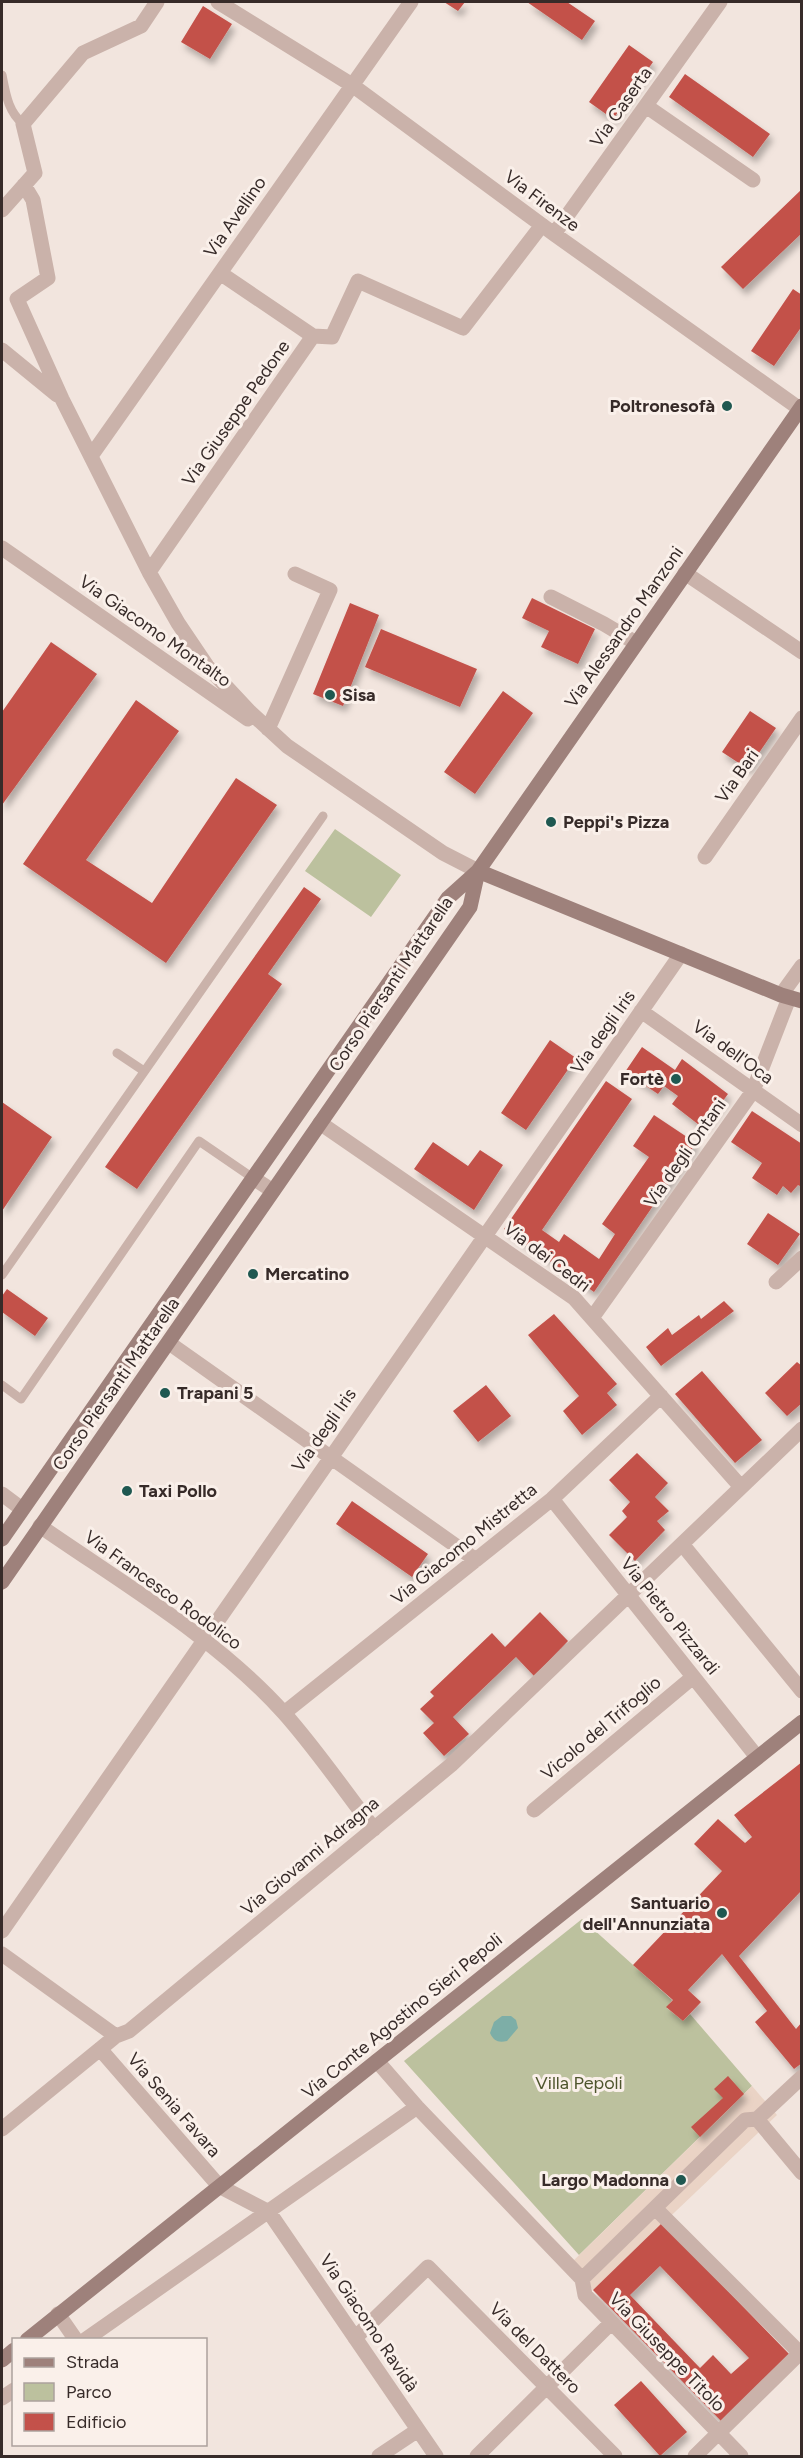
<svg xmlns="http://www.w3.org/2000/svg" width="803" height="2458" font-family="Figtree,sans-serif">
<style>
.green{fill:#bcc19e}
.plaza{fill:#ead3c5}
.water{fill:#7daea7}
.building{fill:#c3514a;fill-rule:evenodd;filter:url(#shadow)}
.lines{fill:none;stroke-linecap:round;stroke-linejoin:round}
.lane{stroke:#cab2aa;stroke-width:9}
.street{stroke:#cab2aa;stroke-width:15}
.secondary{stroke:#9e817b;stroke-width:15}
.poi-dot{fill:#1f5851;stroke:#faf0ea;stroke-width:2}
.labels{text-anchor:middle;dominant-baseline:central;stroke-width:6;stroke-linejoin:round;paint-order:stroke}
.street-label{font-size:18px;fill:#372b29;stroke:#faf0ea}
.poi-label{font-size:18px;font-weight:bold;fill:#372b29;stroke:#faf0ea;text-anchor:start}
.park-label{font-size:18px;fill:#4e552d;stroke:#faf0ea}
</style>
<defs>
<filter id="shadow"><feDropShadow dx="3.5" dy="6" stdDeviation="3" flood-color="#0004"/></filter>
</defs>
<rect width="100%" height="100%" fill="#f2e5de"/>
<path class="green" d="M335,829L401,875L371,917L305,871Z
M582,1919L672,2000L667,2008L683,2021L690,2014L752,2086L579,2255L404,2061Z"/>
<path class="plaza" d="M752,2086L777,2115L593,2290L569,2265Z"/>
<path class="water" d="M502,2016H511L516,2020L518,2028L507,2041C498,2043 494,2041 490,2033L494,2022Z"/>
<path class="building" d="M444,2H465L458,11Z
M527,2H567L595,21L582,40Z
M203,6L232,24L210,59L181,42Z
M629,45L653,62L613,119L589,102Z
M685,74L770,134L753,157L669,97Z
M802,189V233L743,289L721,267Z
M793,289L802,295V326L774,366L751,351Z
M532,598L595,629L578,664L541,647L549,631L522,618Z
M350,603L379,615L343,706L313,694Z
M381,629L477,669L460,707L365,667Z
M51,642L97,674L2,805V712Z
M503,691L533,713L475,794L444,772Z
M136,700L179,731L86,860L152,903L236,778L277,805L166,963L23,864Z
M750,711L776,728L748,769L722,752Z
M304,887L321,899L268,974L282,984L137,1189L105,1167Z
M550,1040L576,1058L526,1130L501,1113Z
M642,1047L675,1070L682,1059L728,1094L703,1128L672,1104L678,1096L664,1086L658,1094L625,1072Z
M606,1081L632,1099L542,1230L559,1242L564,1234L599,1259L615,1234L602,1224L649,1157L633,1146L654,1115L696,1143L594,1292L504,1229Z
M2,1102L52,1137L2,1211Z
M752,1111L802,1144V1187L798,1185L791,1193L783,1186L777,1195L752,1178L762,1163L731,1142Z
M433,1142L468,1166L480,1150L503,1165L474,1210L414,1169Z
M768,1213L800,1234L778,1265L747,1244Z
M7,1289L48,1318L35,1336L2,1312V1296Z
M724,1301L734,1311L661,1366L646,1347L668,1328L672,1335L699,1315L701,1319Z
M554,1314L617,1384L607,1393L617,1405L582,1435L563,1411L579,1396L528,1335Z
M797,1362L802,1366V1403L787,1416L765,1393Z
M702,1371L762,1440L735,1463L675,1394Z
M486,1385L511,1416L478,1442L453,1411Z
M637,1453L668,1483L655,1497L669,1511L657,1521L665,1530L635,1561L609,1535L627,1517L622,1511L630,1502L609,1480Z
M352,1501L428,1554L412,1577L336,1524Z
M540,1612L568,1641L534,1676L516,1657L453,1717L469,1734L444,1756L423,1733L434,1723L420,1709L434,1696L430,1692L492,1633L505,1647Z
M802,1762V1890L739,1956L796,2029L802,2022V2063L794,2069L755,2022L767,2011L722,1954L688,1990L701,2002L683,2021L666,2007L673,2000L633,1965L722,1871L694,1844L718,1819L745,1843L752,1837L734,1815Z
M728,2076L744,2094L700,2137L691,2127L723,2098L714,2089Z
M662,2223L789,2354L721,2421L593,2290ZM660,2266L749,2358L731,2374L713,2355L700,2368L630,2295Z
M641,2381L687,2432L660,2456L614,2405Z"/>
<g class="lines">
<path class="lane" d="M2,75C6,95 8,111 23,124
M117,1053L144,1071
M2,1275L323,816
M2,1385L21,1399L199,1141L253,1178"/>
<path class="street" d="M218,2L352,85L554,234L800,409
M646,106L753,180
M24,185L33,200L48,278L17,299L62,399L149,572L178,623L207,666L250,712L287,746L443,853L478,871
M2,210L35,173L23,124L83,53L141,26L157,2
M554,234L720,2
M220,273L313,336
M2,350L57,395
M91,456L411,2
M2,548L248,719
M149,572L313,336L332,337L358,281L463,328L542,225
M685,573L802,652
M551,597L604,624L636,643
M268,729L330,590L295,574
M705,857L802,718
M781,995L802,966
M641,1011L802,1125
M320,1123L574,1298L741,1487
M253,1178L273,1191
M776,1282L802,1258
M592,1318L753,1091L789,998
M169,1343L476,1560
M2,1494L22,1509
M552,1499L757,1757
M40,1526C122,1583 218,1639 284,1713C316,1749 344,1790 374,1829
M682,1544L802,1691
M284,1713L552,1499L661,1396
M534,1810L693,1677
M2,1931L681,954
M2,1954L116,2036
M100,2049L219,2186L269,2212L436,2456
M377,2061L417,2107L582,2279L585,2295L741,2456
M757,2119L802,2077
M2,2129L116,2036L129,2031L451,1765L802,1429
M655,2208L802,2355
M582,2279L745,2120L757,2119L802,2173
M58,2314L76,2340
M355,2338L428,2267L615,2456
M85,2340L417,2107
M2,2398L14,2390
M379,2456L418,2430
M477,2456L611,2323
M695,2456L802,2351"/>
<path class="secondary" d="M478,871L781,995L802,1001
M2,1539L448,898L478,871L802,406
M2,1582L470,907L478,871
M27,2340L802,1722
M2,2360L14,2350"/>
</g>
<g class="poi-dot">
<circle cx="727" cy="406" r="6"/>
<circle cx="330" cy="695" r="6"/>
<circle cx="551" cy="822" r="6"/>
<circle cx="676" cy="1079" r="6"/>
<circle cx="253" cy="1274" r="6"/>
<circle cx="165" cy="1393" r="6"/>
<circle cx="127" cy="1491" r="6"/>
<circle cx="722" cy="1913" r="6"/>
<circle cx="681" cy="2180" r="6"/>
</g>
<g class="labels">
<g class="street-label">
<text transform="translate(621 107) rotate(-55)">Via Caserta</text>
<text transform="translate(542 201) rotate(37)">Via Firenze</text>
<text transform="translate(235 217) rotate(-55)">Via Avellino</text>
<text transform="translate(236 413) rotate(-55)">Via Giuseppe Pedone</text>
<text transform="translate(624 627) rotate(-55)">Via Alessandro Manzoni</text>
<text transform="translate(155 631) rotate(35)">Via Giacomo Montalto</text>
<text transform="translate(737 776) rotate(-55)">Via Bari</text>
<text transform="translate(391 984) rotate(-56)">Corso Piersanti Mattarella</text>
<text transform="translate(603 1032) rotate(-55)">Via degli Iris</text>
<text transform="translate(733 1052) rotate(36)">Via dell'Oca</text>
<text transform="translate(685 1153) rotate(-55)">Via degli Ontani</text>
<text transform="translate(547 1257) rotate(37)">Via dei Cedri</text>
<text transform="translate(116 1384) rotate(-55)">Corso Piersanti Mattarella</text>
<text transform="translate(324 1430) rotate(-55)">Via degli Iris</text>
<text transform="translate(464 1544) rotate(-39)">Via Giacomo Mistretta</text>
<text transform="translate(163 1590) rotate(36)">Via Francesco Rodolico</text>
<text transform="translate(670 1616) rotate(51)">Via Pietro Pizzardi</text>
<text transform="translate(601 1728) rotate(-40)">Vicolo del Trifoglio</text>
<text transform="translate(310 1856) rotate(-40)">Via Giovanni Adragna</text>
<text transform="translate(402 2016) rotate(-39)">Via Conte Agostino Sieri Pepoli</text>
<text transform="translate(174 2105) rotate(49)">Via Senia Favara</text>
<text transform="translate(369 2323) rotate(56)">Via Giacomo Ravidà</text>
<text transform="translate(535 2348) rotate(45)">Via del Dattero</text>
<text transform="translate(667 2352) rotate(46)">Via Giuseppe Titolo</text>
</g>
<g class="poi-label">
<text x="715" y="406" text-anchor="end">Poltronesofà</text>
<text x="342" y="695">Sisa</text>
<text x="563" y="822">Peppi's Pizza</text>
<text x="664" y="1079" text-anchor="end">Fortè</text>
<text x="265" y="1274">Mercatino</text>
<text x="177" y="1393">Trapani 5</text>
<text x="139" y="1491">Taxi Pollo</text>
<text x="710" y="1903" text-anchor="end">Santuario<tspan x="710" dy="21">dell'Annunziata</tspan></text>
<text x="669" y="2180" text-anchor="end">Largo Madonna</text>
</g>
<g class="park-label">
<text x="579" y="2083">Villa Pepoli</text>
</g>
</g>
<rect width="803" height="2458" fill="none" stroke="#372b29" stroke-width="6"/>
<rect x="12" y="2338" width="195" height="108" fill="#faf0ea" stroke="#aca19d" stroke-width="1.5"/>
<rect x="24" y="2358" width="30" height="9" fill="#9e817b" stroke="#aca19d" stroke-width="1.5"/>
<text x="66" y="2368" font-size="18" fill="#372b29">Strada</text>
<rect x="24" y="2383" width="30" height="18" fill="#bcc19e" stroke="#aca19d" stroke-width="1.5"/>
<text x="66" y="2398" font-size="18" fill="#372b29">Parco</text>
<rect x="24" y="2413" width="30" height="18" fill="#c3514a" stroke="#aca19d" stroke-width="1.5"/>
<text x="66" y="2428" font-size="18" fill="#372b29">Edificio</text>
</svg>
